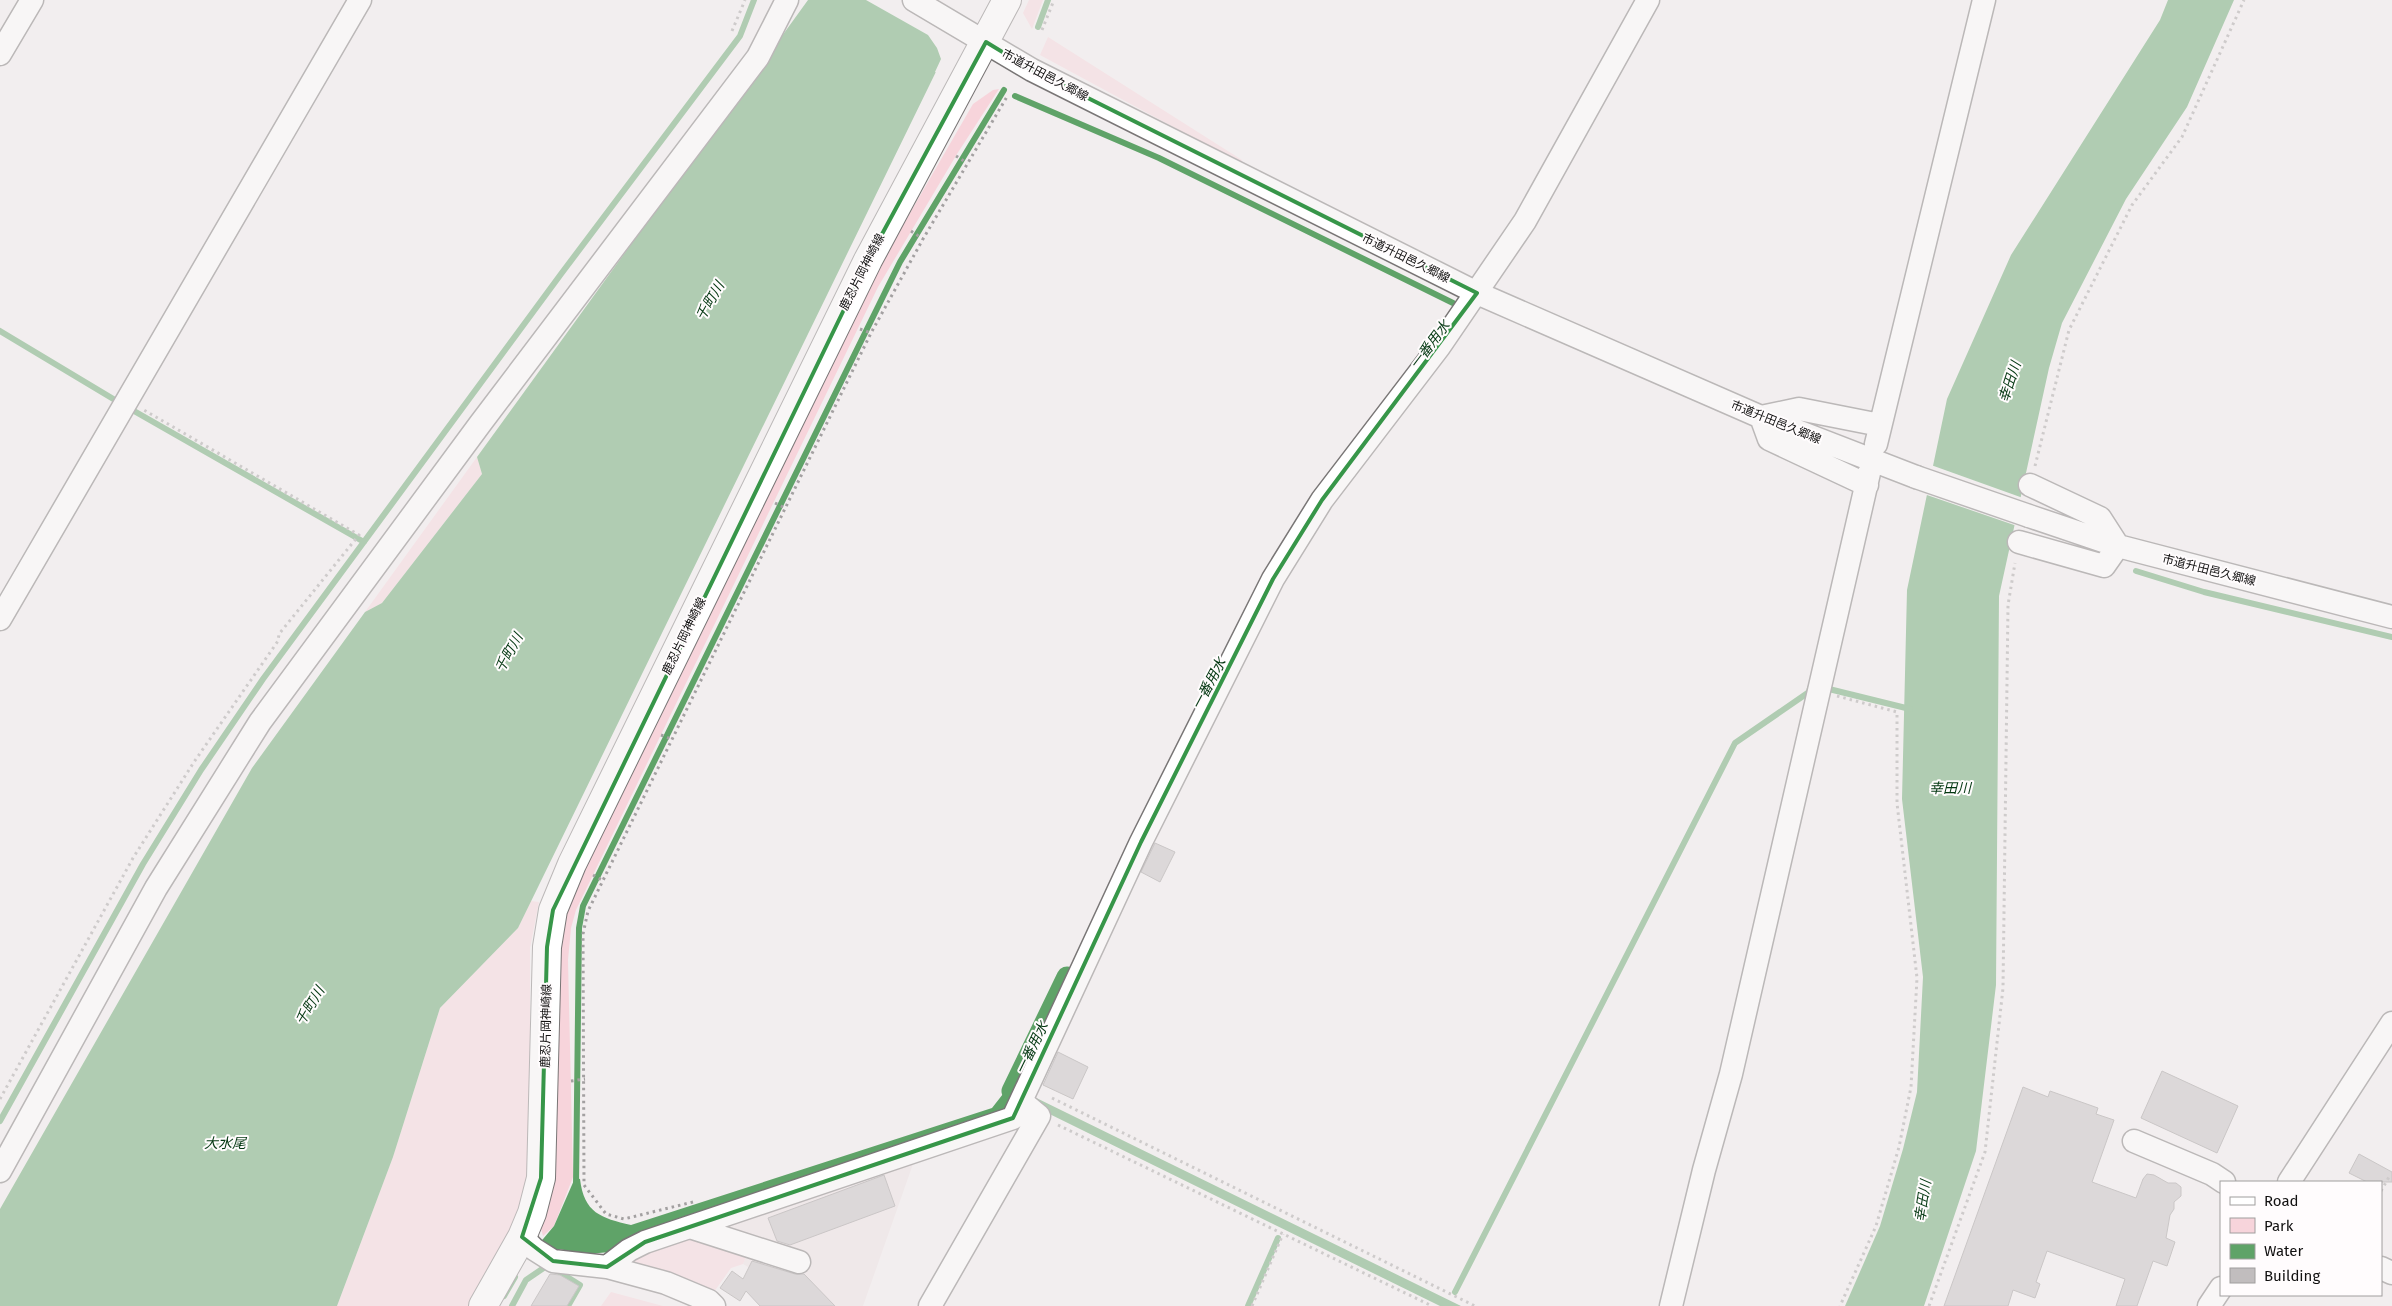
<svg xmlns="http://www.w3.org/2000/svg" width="2392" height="1306" font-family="'Fira Sans','Noto Sans JP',sans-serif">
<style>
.built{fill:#ecdfe2}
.green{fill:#f7d4db}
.water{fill:#5fa368}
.pier{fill:#f2eeef}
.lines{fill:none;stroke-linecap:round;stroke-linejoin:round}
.stream{stroke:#5fa368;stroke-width:6}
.canal{stroke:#5fa368;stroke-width:21}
.building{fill:#c1bdbe;stroke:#999596}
.minor-casing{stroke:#797676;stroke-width:25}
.major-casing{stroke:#797676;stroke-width:30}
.path{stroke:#a3a0a1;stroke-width:3;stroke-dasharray:2.5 4;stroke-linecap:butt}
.minor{stroke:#fff;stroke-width:22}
.major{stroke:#fff;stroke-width:28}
.minor-bridge-casing{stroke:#797676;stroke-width:25;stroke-linecap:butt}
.minor-bridge{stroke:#fff;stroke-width:22}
.marked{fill:none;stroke:#379649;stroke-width:4;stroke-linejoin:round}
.labels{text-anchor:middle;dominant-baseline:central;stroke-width:4;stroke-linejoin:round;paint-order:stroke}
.street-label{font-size:12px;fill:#111010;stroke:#fffcfd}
.water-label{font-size:14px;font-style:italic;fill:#033711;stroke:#fffcfd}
</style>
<rect width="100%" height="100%" fill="#f2eeef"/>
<path class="built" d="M913,1164L863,1306H803L782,1287L743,1264L748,1250L691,1232Z"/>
<path class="green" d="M1029,0H1043L1032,29L1023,13Z
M1048,37L1242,160L1240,163L1040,55Z
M999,89L957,154L878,287L576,910L571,928L568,960L573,1177L554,1226L543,1236L540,1225L555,1161V954L562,914L869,284L973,104L993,90Z
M477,457L482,474L382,603L365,612Z
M531,901L539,902L530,948V1152L526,1187L512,1239L473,1306H337L393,1157L440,1008L518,928Z
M691,1232L749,1250L743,1264L731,1268L711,1296L628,1267L640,1250Z
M611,1292L663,1306H601Z"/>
<path class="water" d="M808,0H971L518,928L440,1008L393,1157L337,1306H0V1209L252,768L365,612L382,603L482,474L477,457Z
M2168,0H2234L2187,107L2126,199L2062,323L2049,368L1999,596L1996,985L1976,1151L1924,1306H1845L1880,1226L1903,1149L1917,1092L1923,977L1902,799L1907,590L1947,399L2011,255L2160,20Z
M1010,1085L1461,1306H1440L1013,1096L1000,1115L610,1252L588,1254L558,1249L547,1264L533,1251L554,1226L575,1178L580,1179C584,1213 601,1218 631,1225L992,1108Z"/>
<path class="pier" d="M866,0H973L938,73L935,72L941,59L937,48L928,35Z
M1931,465L2023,498L2017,526L1924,494Z"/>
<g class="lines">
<path class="stream" d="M1038,27L1048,0
M1015,96L1159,158L1453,303
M0,331L120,403L364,542
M2136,571L2204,592L2392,637
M1829,689L1910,709
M0,1121L143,864L201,770L263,679L561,274L740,36L754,0
M576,1186L579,928L583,906L900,262L1004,90
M1455,1292L1735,743L1809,692L1810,688
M504,1296L515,1277
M512,1306L526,1280L548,1265L580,1285L568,1306
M1248,1306L1278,1238"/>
<path class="canal" d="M1012,1091L1067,977"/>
</g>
<path class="building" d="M1155,843L1175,852L1160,882L1141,872Z
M1058,1052L1088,1067L1073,1099L1043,1085Z
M2162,1071L2238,1106L2217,1153L2141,1118Z
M2023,1087L2048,1097L2050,1091L2098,1108L2096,1114L2114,1120L2092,1182L2136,1198L2143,1179L2147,1174L2154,1175L2168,1183H2176L2181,1187V1196L2174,1202V1209L2170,1215L2166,1238L2175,1242L2167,1266L2153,1261L2137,1306H2116L2125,1279L2047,1251L2036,1282L2040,1284L2035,1298L2013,1290L2008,1306H1944Z
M2359,1154L2392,1172V1182H2367L2349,1173Z
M884,1175L895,1206L790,1245L777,1241L768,1218Z
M752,1261L795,1274H804L835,1306H760L746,1291L740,1301L720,1288L732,1271L743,1279Z
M550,1274L560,1275L579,1286L567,1306H531Z"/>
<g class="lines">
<defs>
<path id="minor" d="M914,0L1032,70L1477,293L1761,417L1916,477
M0,54L32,0
M1761,417L1769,439L1867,485
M1761,417L1799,409L1880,425
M1876,444L1984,0
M2030,485L2100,518L2118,546
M2029,516L2118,546L2392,617
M2019,542L2104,566L2118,546
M0,619L360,0
M2134,1141L2212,1174L2224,1182
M0,1171L156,888L260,722L480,424L758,57L787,0
M2289,1182L2392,1023
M690,1227L799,1262
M522,1237L534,1249L553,1261L607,1267L666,1283L709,1301L714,1306
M607,1267L629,1250L645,1242L1013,1118L1141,842L1273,579L1322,500L1439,347L1525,221L1648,0
M2381,1268L2392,1273
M930,1306L1039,1116L1021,1101
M1671,1306L1704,1170L1731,1074L1869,473
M2209,1306L2221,1288"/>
<path id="major" d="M483,1306L522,1237L532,1213L541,1178L547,947L553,910L572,864L868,260L1007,0"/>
</defs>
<use href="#minor" class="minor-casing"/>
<use href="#major" class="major-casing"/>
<path class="path" d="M1042,30L1054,0
M732,31L745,0
M956,156L967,163
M911,231L923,239
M860,329L871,333
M2035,466L2069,330L2132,205L2182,137L2244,0
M775,503L785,508
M1837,696L1897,712V803L1917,978L1911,1087L1899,1147L1876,1226L1840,1306
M661,735L671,739
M593,875L602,880
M571,1081L585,1079
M1052,1098L1475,1306
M0,1099L133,858L194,762L278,641L279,634L359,535L144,410
M1058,1125L1432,1306
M2381,1191L2389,1177L2392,1178
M693,1202L624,1219L606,1214L584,1185L583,934L588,911L871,333L923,239L1008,95
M1252,1306L1283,1234
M1929,1306L1985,1152L2003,988L2008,605L2015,563"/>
<use href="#minor" class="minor"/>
<use href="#major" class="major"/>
<defs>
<path id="minor-bridge" d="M1916,477L2029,516"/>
</defs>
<use href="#minor-bridge" class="minor-bridge-casing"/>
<use href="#minor-bridge" class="minor-bridge"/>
</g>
<path d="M0 0H2392V1306H0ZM986,42L1032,70L1477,293L1322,500L1273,579L1141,842L1013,1118L645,1242L607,1267L553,1261L522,1237L541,1178L547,947L553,910L868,260Z" fill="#f2eeef" fill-opacity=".55" fill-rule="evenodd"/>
<path class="marked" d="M986,42L1032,70L1477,293L1322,500L1273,579L1141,842L1013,1118L645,1242L607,1267L553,1261L522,1237L541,1178L547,947L553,910L868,260Z"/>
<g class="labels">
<g class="street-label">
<text transform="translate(1045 75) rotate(28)">市道升田邑久郷線</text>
<text transform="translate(1406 258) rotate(26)">市道升田邑久郷線</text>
<text transform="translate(862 272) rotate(-63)">鹿忍片岡神崎線</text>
<text transform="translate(1776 422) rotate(22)">市道升田邑久郷線</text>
<text transform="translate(2209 570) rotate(14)">市道升田邑久郷線</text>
<text transform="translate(684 636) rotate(-64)">鹿忍片岡神崎線</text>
<text transform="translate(546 1026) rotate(-89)">鹿忍片岡神崎線</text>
</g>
<g class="water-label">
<text transform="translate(710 301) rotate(-60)">千町川</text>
<text transform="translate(1430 345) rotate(-53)">一番用水</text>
<text transform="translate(2010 382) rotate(-72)">幸田川</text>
<text transform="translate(509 653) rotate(-61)">千町川</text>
<text transform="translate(1209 684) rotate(-62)">一番用水</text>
<text x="1950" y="788">幸田川</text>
<text transform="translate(310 1006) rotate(-59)">千町川</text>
<text transform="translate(1032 1048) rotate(-64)">一番用水</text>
<text x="225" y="1143">大水尾</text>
<text transform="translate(1923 1201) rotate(-81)">幸田川</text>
</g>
</g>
<rect x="2220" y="1181" width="162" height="115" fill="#fffcfd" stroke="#a09e9e"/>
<rect x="2230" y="1197" width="25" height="8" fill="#ffffff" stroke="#a09e9e"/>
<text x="2264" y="1206" font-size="15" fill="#111010">Road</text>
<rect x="2230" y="1218" width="25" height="15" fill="#f7d4db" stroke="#a09e9e"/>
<text x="2264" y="1231" font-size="15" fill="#111010">Park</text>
<rect x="2230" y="1244" width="25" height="15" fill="#5fa368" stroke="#a09e9e"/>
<text x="2264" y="1256" font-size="15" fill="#111010">Water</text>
<rect x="2230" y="1268" width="25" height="15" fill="#c1bdbe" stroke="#a09e9e"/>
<text x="2264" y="1281" font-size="15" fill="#111010">Building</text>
</svg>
